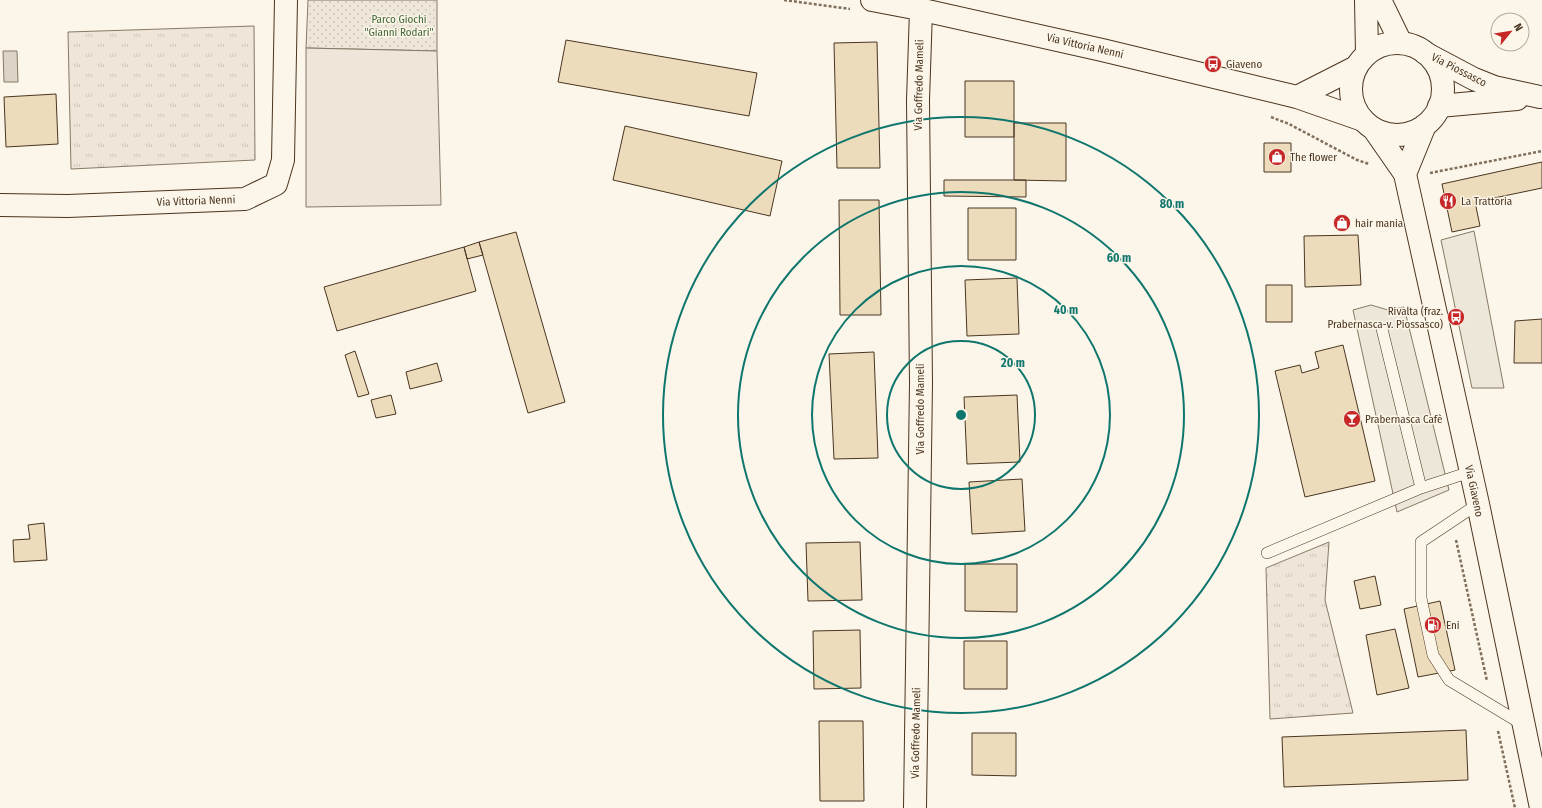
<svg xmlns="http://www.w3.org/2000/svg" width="1542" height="808" font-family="'Fira Sans Condensed',sans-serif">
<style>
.grass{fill:url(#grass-tufts);stroke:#887966}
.park{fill:url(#park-dots);stroke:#887966}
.garden{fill:#ede6d9;stroke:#887966}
.parking{fill:#ede7d9;stroke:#887966}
.water{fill:#dcd4c6;stroke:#887966}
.building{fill:#ecdcbc;stroke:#4a3520}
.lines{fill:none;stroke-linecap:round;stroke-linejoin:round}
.service-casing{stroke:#4a3520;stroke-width:12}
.minor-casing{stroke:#4a3520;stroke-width:24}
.tertiary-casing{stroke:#4a3520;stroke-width:24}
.secondary-casing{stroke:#4a3520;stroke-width:24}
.path{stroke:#7f6f5c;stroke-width:2.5;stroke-dasharray:3 2;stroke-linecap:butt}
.service{stroke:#fbf6e9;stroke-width:11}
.minor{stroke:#fbf6e9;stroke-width:22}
.tertiary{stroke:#fbf6e9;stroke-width:22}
.secondary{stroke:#fbf6e9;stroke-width:22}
.ring{fill:none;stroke:#0f766e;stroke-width:2}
.labels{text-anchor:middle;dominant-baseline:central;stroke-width:3;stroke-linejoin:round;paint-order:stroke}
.park-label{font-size:11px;fill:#436837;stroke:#fbf6e9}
.street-label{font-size:11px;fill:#4a3520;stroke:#fbf6e9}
.poi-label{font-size:11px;fill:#4a3520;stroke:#fbf6e9;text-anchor:start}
.centre{fill:#0f766e;stroke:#fbf6e9;stroke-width:2}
.ring-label{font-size:12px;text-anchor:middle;font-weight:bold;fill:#0f766e;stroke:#fbf6e9;stroke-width:3;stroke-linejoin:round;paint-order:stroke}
</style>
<defs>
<pattern id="grass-tufts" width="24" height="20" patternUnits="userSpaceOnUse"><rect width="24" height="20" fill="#ede6d9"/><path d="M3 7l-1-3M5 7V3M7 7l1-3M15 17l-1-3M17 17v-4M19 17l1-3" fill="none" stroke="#cdc6ba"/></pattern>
<pattern id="park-dots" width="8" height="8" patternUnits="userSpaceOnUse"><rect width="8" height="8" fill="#ede6d9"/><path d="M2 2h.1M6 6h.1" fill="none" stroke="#cdc6ba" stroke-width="1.8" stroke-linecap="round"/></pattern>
</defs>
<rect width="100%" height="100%" fill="#fbf6e9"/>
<path class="grass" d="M254,26L255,160L71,169L68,32Z
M1329,542L1325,600L1353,713L1270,719L1266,568Z"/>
<path class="park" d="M308,0H437V51L306,48Z"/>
<path class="garden" d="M306,48L437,51L441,205L306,207Z"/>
<path class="parking" d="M1474,231L1504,388H1472L1441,240Z
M1371,305L1388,310L1404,307L1449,490L1397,512L1353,310Z"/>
<path class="water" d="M3,51H17L18,82H4Z"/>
<path class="building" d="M566,40L757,73L749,116L558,82Z
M877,42L880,168H837L834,43Z
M965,81H1014V137H965Z
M56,94L58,144L6,147L4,97Z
M1014,123H1066V181L1014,180Z
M625,126L782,161L770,216L613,180Z
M1264,143H1291V172H1264Z
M1542,162V188L1475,202L1480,226L1452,232L1442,184Z
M944,180H1026V197L944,196Z
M839,200H879L881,315H840Z
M968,208H1016V260H968Z
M516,232L565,402L528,413L479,242Z
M1358,235L1361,285L1305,287L1304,236Z
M479,242L483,255L467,259L464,247Z
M464,247L476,291L337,331L324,287Z
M1017,278L1019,334L967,336L965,280Z
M1266,285H1292V322H1266Z
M1542,319V363H1514L1515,321Z
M1343,345L1375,481L1305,497L1275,371L1300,365L1302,373L1319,368L1315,352Z
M355,351L369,394L358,397L345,355Z
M874,352L878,458L834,459L829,354Z
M437,363L442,381L410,389L406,372Z
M391,395L396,414L376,418L371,400Z
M1017,395L1020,462L967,464L964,397Z
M1022,479L1025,531L972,534L969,482Z
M44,523L47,560L14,562L13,540L30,539L28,525Z
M860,542L862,600L808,601L806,543Z
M965,564H1017V612L965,611Z
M1375,576L1381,605L1360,609L1354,581Z
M1440,601L1455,670L1418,677L1404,609Z
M1395,629L1409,688L1377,695L1366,635Z
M860,630L861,688L814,689L813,631Z
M964,641H1007V689H964Z
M819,721H863L864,801H820Z
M1466,730L1468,780L1284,787L1282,737Z
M972,733H1016V776L972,775Z"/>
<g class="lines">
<defs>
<path id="service" d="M1382,329L1421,488L1470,472
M1478,504L1421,542V598L1433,655L1449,680L1522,724
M1267,553L1421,488"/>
<path id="minor" d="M872,0L914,8L1102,50L1297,97L1363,120
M1297,97L1356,67
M0,205L68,206L245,199L276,184L283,160L286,0
M915,808L921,383L918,100L921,10"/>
<path id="tertiary" d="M1425,53L1474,79L1494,87L1540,97
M1439,106L1517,99"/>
<path id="secondary" d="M1366,0L1367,54
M1380,0L1401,43
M1351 89a46 46 0 1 1 92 0a46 46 0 1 1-92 0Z
M1373,128L1405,174L1478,504L1541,808
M1405,174L1425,125"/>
</defs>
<use href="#service" class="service-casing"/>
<use href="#minor" class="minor-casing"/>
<use href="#tertiary" class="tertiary-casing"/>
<use href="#secondary" class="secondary-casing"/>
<path class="path" d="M784,0L850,9
M1271,117L1289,124L1357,160L1369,164
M1430,173L1542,151
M1456,540L1487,681
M1498,731L1515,808"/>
<use href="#service" class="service"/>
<use href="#minor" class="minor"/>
<use href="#tertiary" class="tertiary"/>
<use href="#secondary" class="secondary"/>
</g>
<g class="ring">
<circle cx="961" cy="415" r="74"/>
<circle cx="961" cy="415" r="149"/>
<circle cx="961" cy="415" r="223"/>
<circle cx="961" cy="415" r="298"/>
</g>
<defs>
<symbol id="bus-disc" viewBox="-11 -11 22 22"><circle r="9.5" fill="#c62828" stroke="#fbf6e9"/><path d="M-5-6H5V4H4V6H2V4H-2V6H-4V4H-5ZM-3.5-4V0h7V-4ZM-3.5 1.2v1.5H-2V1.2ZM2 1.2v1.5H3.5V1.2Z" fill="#fff"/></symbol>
<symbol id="shop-disc" viewBox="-11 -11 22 22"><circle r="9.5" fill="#c62828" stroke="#fbf6e9"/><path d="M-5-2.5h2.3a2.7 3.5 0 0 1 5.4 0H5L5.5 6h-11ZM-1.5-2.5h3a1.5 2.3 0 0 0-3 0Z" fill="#fff"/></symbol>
<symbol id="restaurant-disc" viewBox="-11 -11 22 22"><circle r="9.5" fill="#c62828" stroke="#fbf6e9"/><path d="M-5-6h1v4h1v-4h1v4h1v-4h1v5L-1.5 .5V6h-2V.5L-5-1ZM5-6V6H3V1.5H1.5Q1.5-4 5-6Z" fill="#fff"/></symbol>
<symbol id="bar-disc" viewBox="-11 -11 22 22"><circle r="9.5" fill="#c62828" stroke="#fbf6e9"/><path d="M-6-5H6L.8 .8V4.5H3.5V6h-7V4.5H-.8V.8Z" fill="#fff"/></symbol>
<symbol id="fuel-disc" viewBox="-11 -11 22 22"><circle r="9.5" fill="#c62828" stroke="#fbf6e9"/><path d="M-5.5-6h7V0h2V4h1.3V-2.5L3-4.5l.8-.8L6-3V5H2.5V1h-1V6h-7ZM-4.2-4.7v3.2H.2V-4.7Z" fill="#fff"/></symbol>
</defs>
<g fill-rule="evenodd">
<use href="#bus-disc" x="1203" y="54" width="20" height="20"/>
<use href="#shop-disc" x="1267" y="147" width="20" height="20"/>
<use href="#restaurant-disc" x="1438" y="191" width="20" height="20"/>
<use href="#shop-disc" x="1332" y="213" width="20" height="20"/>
<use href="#bus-disc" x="1446" y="307" width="20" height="20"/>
<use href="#bar-disc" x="1342" y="409" width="20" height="20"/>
<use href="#fuel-disc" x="1423" y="615" width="20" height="20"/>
</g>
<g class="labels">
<g class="park-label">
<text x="399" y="19">Parco Giochi<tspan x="399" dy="13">"Gianni Rodari"</tspan></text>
</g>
<g class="street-label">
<text transform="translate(1085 46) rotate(13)">Via Vittoria Nenni</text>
<text transform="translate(1459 70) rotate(27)">Via Piossasco</text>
<text transform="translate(919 85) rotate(-89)">Via Goffredo Mameli</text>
<text transform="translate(196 201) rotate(-2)">Via Vittoria Nenni</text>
<text transform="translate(920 409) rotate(-90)">Via Goffredo Mameli</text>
<text transform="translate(1474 491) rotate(78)">Via Giaveno</text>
<text transform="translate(916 733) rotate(-89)">Via Goffredo Mameli</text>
</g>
<g class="poi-label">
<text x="1226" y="64">Giaveno</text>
<text x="1290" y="157">The flower</text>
<text x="1461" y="201">La Trattoria</text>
<text x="1355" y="223">hair mania</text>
<text x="1443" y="311" text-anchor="end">Rivalta (fraz.<tspan x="1443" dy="13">Prabernasca-v. Piossasco)</tspan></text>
<text x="1365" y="419">Prabernasca Cafè</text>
<text x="1446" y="625">Eni</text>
</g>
</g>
<circle cx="961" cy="415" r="6" class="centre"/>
<g class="ring-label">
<text x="1172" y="208">80 m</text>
<text x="1119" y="262">60 m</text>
<text x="1066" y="314">40 m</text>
<text x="1013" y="367">20 m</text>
</g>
<g transform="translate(1510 32) rotate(60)"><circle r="19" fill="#fbf6e9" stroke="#b4a999"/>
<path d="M0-3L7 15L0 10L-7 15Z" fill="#c62828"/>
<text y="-6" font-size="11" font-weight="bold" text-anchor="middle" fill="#4a3520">N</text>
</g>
</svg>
